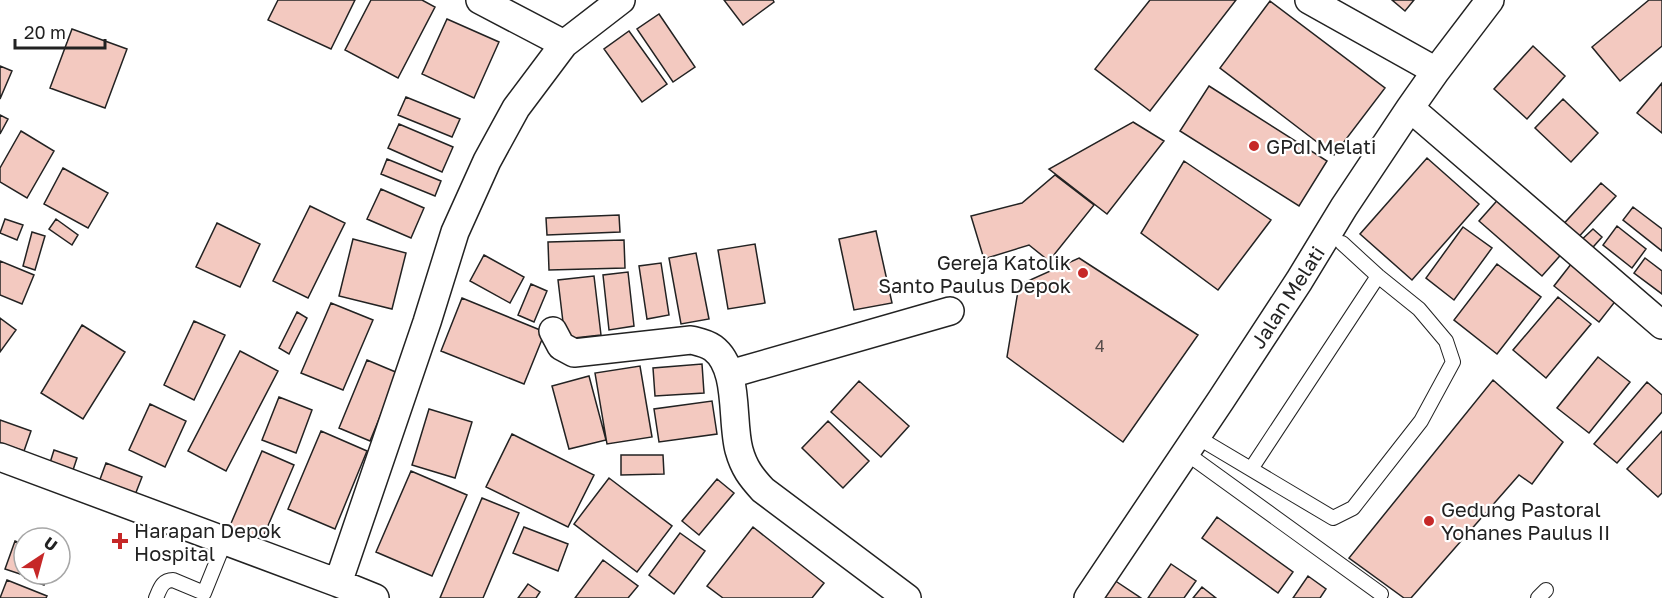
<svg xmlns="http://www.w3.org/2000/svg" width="1662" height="598" font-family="'Golos Text',sans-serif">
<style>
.building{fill:#f3c9c0;stroke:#222;stroke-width:1.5}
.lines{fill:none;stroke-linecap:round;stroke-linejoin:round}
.lane-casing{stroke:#222;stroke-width:16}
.street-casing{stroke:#222;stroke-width:30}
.lane{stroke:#fff;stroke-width:14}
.street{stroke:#fff;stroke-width:27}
.poi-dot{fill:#c62828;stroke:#fff;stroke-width:2}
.labels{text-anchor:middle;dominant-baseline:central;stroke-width:4.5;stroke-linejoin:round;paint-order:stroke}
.number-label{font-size:16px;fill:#564c4a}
.poi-label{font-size:20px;fill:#222;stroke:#fff;text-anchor:start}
.street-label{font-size:20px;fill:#222;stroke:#fff}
</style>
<rect width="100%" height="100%" fill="#fff"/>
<path class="building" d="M278,0H355L331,49L268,20Z
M371,0H422L435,7L398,78L345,50Z
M724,0H773L774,2L743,25Z
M1150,0H1236L1150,111L1095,69Z
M1392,0H1414L1405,11Z
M1649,0H1662V46L1620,81L1592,47Z
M1270,1L1385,88L1334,155L1220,68Z
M659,14L695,67L673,82L637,29Z
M447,19L499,42L474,98L422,74Z
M72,29L127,49L105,108L50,88Z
M629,31L667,84L642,102L604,49Z
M1533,46L1565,76L1527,119L1494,89Z
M0,66L12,71L0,99Z
M1662,83V133L1637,113Z
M1209,86L1327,161L1299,206L1180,131Z
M406,97L460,119L452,137L398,115Z
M1563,99L1598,133L1571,162L1535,128Z
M0,115L8,119L0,134Z
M1133,122L1164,141L1107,214L1049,169Z
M399,124L453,147L442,172L388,148Z
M21,131L54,151L27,198L0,182V168Z
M1427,158L1479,204L1412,280L1360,234Z
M387,159L441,181L435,196L381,174Z
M1184,161L1271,220L1218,290L1141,233Z
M63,168L108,193L88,228L44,204Z
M1055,175L1094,205L1049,261L1029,245L984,259L971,216L1022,203Z
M1601,183L1616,196L1574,242L1559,229Z
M381,189L424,208L411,238L367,219Z
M1502,195L1566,249L1542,276L1479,221Z
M310,206L345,223L308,298L273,281Z
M1633,207L1662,229V251L1623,220Z
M619,215L620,232L547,235L546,218Z
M5,219L23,225L17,240L0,233Z
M56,219L78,235L72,245L49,229Z
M217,223L260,244L240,287L196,267Z
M1617,226L1646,249L1632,268L1603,245Z
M1463,227L1492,248L1454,300L1426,278Z
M1593,229L1602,237L1586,255L1576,245Z
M876,231L892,303L854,310L839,239Z
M32,232L45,236L35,270L23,266Z
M353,239L406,253L392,309L339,296Z
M624,240L625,268L549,270L548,242Z
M755,244L765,303L728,309L718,250Z
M696,253L709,319L681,324L669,258Z
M484,255L524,277L510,303L470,281Z
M1079,258L1198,335L1123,442L1007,357L1019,285Z
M1645,258L1662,271V294L1634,273Z
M1575,259L1621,294L1599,322L1554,286Z
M0,261L34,275L22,304L0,295Z
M661,263L669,315L647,319L639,266Z
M1497,264L1541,297L1497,354L1454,320Z
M628,272L634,326L609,330L603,275Z
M594,276L601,335L565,339L558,280Z
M531,284L547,291L534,322L518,315Z
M1558,297L1591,324L1546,378L1513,350Z
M462,298L545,332L524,384L441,351Z
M331,303L373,320L343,390L301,373Z
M297,312L307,318L289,354L279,348Z
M0,318L16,330L0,352Z
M194,321L225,335L194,400L164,385Z
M82,325L125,352L83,419L41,393Z
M240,351L278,371L226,471L188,451Z
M1598,357L1630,382L1589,433L1557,408Z
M367,360L398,373L370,441L339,428Z
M702,364L704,393L655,396L653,368Z
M640,366L652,437L607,444L595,373Z
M589,376L606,440L569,449L552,386Z
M1493,380L1563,442L1532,484L1519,475L1411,598H1404L1349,558Z
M859,381L909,426L881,457L831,412Z
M1647,382L1662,395V412L1617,463L1594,444Z
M279,397L312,410L296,453L262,440Z
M712,401L717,434L659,442L654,409Z
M150,404L186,421L165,467L129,450Z
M429,409L472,422L455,478L412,465Z
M0,420L31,431L24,451L0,443Z
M828,421L869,461L843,488L802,448Z
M321,431L367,451L335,529L288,509Z
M1662,431V493L1658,497L1627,469Z
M512,434L594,475L568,527L486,487Z
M54,450L77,458L72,473L49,466Z
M262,451L294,465L261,542L229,528Z
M621,455H663L664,474L621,475Z
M106,463L142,477L135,495L99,482Z
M411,471L467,495L432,576L376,552Z
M609,478L672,526L637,572L574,524Z
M717,479L734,493L699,535L682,521Z
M482,498L519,513L483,598H440Z
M1217,517L1293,572L1278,593L1202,538Z
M524,527L568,544L558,571L513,553Z
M753,527L824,583L812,598H723L707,586Z
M680,533L705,551L674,594L649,575Z
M15,541L24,545L23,575L5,569Z
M603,560L638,586L628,598H575Z
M1171,564L1196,581L1184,598H1148Z
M27,574H48L44,585L25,578Z
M1308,576L1326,589L1320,598H1293Z
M1111,578L1141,598H1097Z
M7,580L47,596L46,598H0Z
M528,584L540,592L536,598H518Z
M1202,587L1216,598H1193Z"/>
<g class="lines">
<defs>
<path id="lane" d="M1197,437L1333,518L1353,508L1421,421L1453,362L1446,341L1419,309L1378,276L1342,243
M1186,453L1381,594
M1251,469L1378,276
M156,598C160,589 162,580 173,580L204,593L225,541
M1538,598L1546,590"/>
<path id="street" d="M1309,0L1436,71
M564,44L621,0
M1410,108L1662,325
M553,331L561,346L574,353L691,340C699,342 706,343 713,348C740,368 731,421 739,450C744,468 751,477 763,490L907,598
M730,374L950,311
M0,457L338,583L375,598
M338,583L427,322L455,232L487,161L516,108L564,44L480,0
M1088,598L1221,400L1299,281L1344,207L1410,108L1436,71L1490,0"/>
</defs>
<use href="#lane" class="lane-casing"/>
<use href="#street" class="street-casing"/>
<use href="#lane" class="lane"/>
<use href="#street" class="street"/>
</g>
<g class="poi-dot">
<circle cx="1254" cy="146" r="6"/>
<circle cx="1083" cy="273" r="6"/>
<circle cx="1429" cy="521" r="6"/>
<path d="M117 532h6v6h6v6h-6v6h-6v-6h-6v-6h6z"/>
</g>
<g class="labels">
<g class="number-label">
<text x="1100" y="346">4</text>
</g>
<g class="poi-label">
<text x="1266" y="146">GPdI Melati</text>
<text x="1071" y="262" text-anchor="end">Gereja Katolik<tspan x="1071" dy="23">Santo Paulus Depok</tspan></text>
<text x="1441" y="509">Gedung Pastoral<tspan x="1441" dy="23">Yohanes Paulus II</tspan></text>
<text x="134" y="530">Harapan Depok<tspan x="134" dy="23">Hospital</tspan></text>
</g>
<g class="street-label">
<text transform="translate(1287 297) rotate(-57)">Jalan Melati</text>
</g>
</g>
<g transform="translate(42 556) rotate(36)"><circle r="28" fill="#ffffff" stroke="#a7a7a7" stroke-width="1.5"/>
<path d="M0-4.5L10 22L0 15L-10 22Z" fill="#c62828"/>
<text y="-9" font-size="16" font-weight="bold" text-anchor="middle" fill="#222222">U</text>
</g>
<path d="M15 39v9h90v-9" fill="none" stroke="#222222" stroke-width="3"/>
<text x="24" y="39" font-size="18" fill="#222222" stroke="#ffffff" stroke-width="4.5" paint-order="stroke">20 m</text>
</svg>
